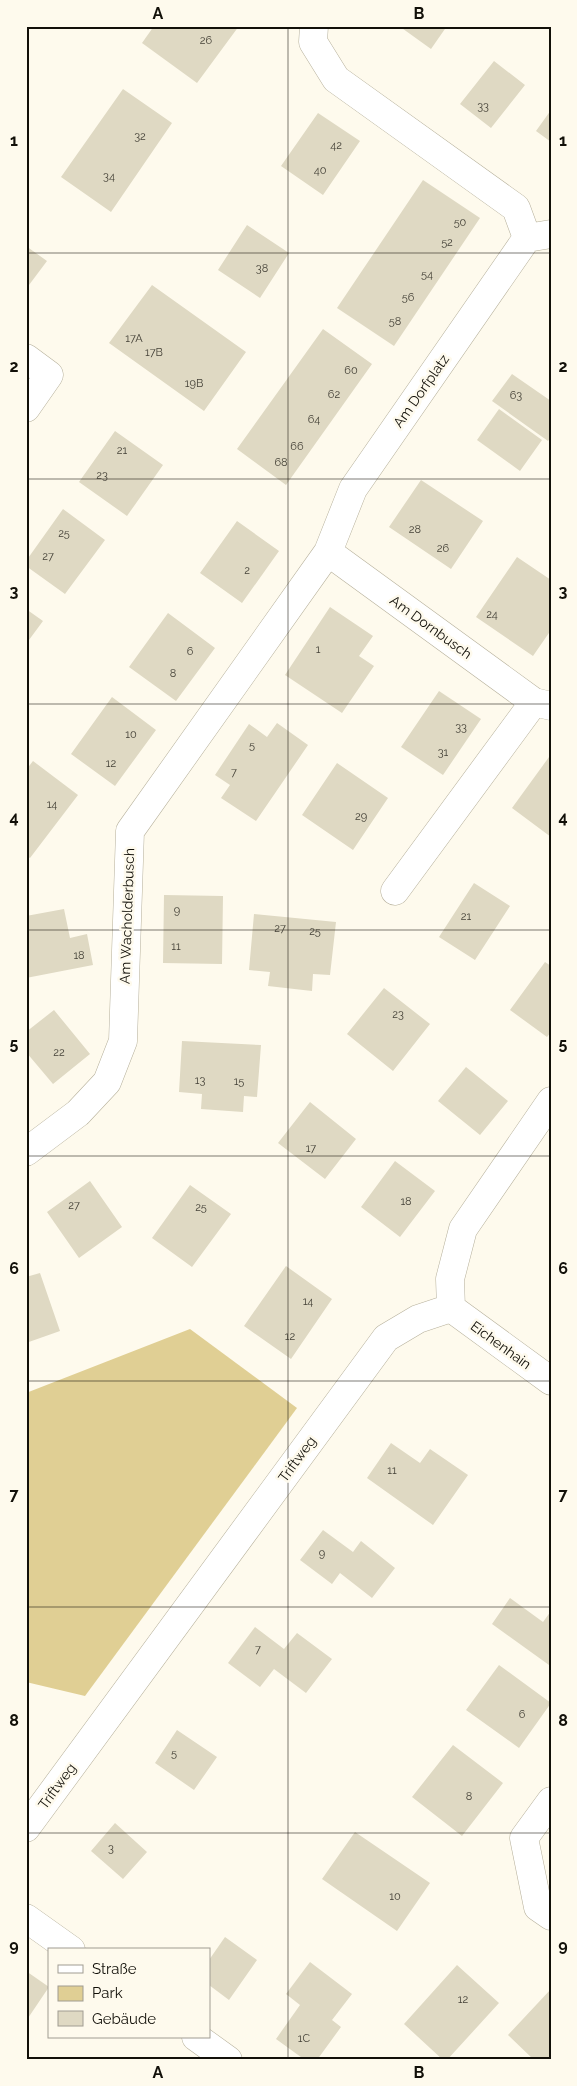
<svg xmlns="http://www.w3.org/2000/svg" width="577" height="2086" font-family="Raleway,sans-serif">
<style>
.green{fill:#e0cf94}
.building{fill:#dfd9c3}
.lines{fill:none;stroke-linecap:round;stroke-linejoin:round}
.minor-casing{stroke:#b6b09b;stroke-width:29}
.minor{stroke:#fff;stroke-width:28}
.grid{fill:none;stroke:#121009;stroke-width:1;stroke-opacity:0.55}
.labels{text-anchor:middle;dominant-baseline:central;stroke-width:5;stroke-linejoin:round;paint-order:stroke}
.number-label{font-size:11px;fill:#454238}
.street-label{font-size:14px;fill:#121009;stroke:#fefaed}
.neatline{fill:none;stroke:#121009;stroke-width:2}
.grid-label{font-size:16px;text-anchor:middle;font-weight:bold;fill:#121009}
</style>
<rect width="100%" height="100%" fill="#fefaed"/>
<path class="green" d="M190,1329L297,1408L85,1696L26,1682V1393Z"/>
<path class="building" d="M154,26H239L197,83L142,43Z
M399,26H447L431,49Z
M494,61L525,85L491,128L460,104Z
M123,89L172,123L111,212L61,177Z
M551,110V142L536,131Z
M318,113L360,141L323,195L281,166Z
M423,180L480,218L394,346L337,308Z
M247,225L289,253L260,298L218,270Z
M26,246L47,261L26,289Z
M152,285L246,352L204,411L109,343Z
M323,329L372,364L286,485L237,449Z
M512,374L551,401V437L548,441L492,401Z
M499,409L542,440L520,471L477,440Z
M115,431L163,465L127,516L79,482Z
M421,480L483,521L451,569L389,527Z
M63,509L105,540L65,594L26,566V561Z
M237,521L279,551L242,603L200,573Z
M517,557L551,580V630L533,656L476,617Z
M330,607L373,636L359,656L374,666L342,713L285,675Z
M26,609L43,621L26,644Z
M168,613L215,648L176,701L129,667Z
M439,691L481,719L443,775L401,747Z
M112,697L156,730L115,786L71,754Z
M277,723L308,745L256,821L221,798L230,785L215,775L249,724L267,737Z
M549,757L551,759V837L512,808Z
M33,761L78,795L30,858L26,856V770Z
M337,763L388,798L353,850L302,815Z
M474,883L510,906L475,960L439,937Z
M164,895L223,896L222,964L163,963Z
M64,909L70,938L87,934L93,965L26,978V916Z
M254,914L336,922L330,975L313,974L312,991L268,986L270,972L249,970Z
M545,962L551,966V1032L547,1037L510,1010Z
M384,988L430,1024L393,1071L347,1034Z
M54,1010L90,1054L53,1084L26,1052V1032Z
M182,1041L261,1045L257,1097L244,1096L243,1112L201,1109L202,1094L179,1092Z
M466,1067L508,1101L480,1135L438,1101Z
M310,1102L356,1139L325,1179L278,1143Z
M395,1161L435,1191L400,1237L361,1207Z
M90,1181L122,1227L79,1258L47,1212Z
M190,1185L231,1214L192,1267L152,1238Z
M286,1266L332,1299L291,1359L244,1326Z
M40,1273L60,1331L26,1343V1277Z
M391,1443L420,1463L430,1449L468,1475L433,1525L367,1478Z
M323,1530L353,1552L361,1541L395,1568L372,1598L340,1573L332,1584L300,1560Z
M510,1598L543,1622L551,1611V1663L549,1665L492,1624Z
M255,1627L284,1649L297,1633L332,1659L306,1693L274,1669L260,1687L228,1663Z
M499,1665L551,1703L519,1748L466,1710Z
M177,1730L217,1757L194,1790L155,1763Z
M453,1745L503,1783L462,1836L412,1797Z
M115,1823L147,1852L123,1879L91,1851Z
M355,1832L430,1883L397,1931L322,1879Z
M225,1937L257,1960L229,2000L209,1985V1960Z
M310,1962L352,1994L332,2020L341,2027L317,2060H305L276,2039L300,2005L286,1994Z
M457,1965L499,2003L447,2060H443L404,2024Z
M26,1971L49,1987L26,2021Z
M551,1989V2060H534L508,2035Z"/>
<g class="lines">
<defs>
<path id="minor" d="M527,238L551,234
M26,358L49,375L26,408
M328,552L534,702L551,706
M395,891L534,702
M26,1152L78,1113L107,1082L123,1041L130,831L328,552L353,489L527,238L516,208L336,79L313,42L314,26
M451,1308L551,1381
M551,1801L524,1838L538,1907L551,1916
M26,1828L386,1338L418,1319L451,1308L450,1279L463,1229L551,1101
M26,1918L71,1950
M196,2037L228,2060"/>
</defs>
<use href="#minor" class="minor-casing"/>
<use href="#minor" class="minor"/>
</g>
<path class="grid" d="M288,26V2060M26,253H551M26,479H551M26,704H551M26,930H551M26,1156H551M26,1381H551M26,1607H551M26,1833H551"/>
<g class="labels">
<g class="number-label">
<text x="206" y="40">26</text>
<text x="483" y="106">33</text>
<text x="140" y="136">32</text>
<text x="336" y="145">42</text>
<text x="320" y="170">40</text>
<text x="109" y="176">34</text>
<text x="460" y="222">50</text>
<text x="447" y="242">52</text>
<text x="262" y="268">38</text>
<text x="427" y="274">54</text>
<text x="408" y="297">56</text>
<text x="395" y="321">58</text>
<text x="134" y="338">17A</text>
<text x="154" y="352">17B</text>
<text x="351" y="370">60</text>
<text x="194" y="383">19B</text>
<text x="334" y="394">62</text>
<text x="516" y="395">63</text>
<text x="314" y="419">64</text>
<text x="297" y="446">66</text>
<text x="122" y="450">21</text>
<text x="281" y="462">68</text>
<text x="102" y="475">23</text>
<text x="415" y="529">28</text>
<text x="64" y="533">25</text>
<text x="443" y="548">26</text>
<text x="48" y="556">27</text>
<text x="247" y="570">2</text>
<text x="492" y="614">24</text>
<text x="318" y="649">1</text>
<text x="190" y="651">6</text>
<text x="173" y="673">8</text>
<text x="461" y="727">33</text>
<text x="131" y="734">10</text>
<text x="252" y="745">5</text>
<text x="443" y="752">31</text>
<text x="111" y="763">12</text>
<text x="234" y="772">7</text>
<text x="52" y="804">14</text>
<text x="361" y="816">29</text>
<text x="177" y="910">9</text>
<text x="466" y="916">21</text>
<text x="280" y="928">27</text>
<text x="315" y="931">25</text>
<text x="176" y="946">11</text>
<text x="79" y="955">18</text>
<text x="398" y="1014">23</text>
<text x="59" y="1052">22</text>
<text x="200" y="1080">13</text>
<text x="239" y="1081">15</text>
<text x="311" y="1148">17</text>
<text x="406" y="1201">18</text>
<text x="74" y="1205">27</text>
<text x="201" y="1207">25</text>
<text x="308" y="1301">14</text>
<text x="290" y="1336">12</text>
<text x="392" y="1470">11</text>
<text x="322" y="1553">9</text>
<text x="258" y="1649">7</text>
<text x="522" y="1714">6</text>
<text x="174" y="1753">5</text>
<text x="469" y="1796">8</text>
<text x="111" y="1848">3</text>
<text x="395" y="1896">10</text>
<text x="463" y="1999">12</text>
<text x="304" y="2038">1C</text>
</g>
<g class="street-label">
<text transform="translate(421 391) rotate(-55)">Am Dorfplatz</text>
<text transform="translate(431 627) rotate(36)">Am Dornbusch</text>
<text transform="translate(127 916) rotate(-88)">Am Wacholderbusch</text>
<text transform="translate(501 1345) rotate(36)">Eichenhain</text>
<text transform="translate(297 1459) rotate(-54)">Triftweg</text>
<text transform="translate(57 1786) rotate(-54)">Triftweg</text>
</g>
</g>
<rect width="577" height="2086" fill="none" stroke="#fefaed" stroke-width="55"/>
<rect x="48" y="1948" width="162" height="90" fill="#fefaed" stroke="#a09c92"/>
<rect x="58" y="1965" width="25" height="8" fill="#ffffff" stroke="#a09c92"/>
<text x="92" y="1974" font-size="15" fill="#121009">Straße</text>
<rect x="58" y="1986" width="25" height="15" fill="#e0cf94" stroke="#a09c92"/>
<text x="92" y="1998" font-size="15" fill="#121009">Park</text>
<rect x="58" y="2011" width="25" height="15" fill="#dfd9c3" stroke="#a09c92"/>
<text x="92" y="2024" font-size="15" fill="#121009">Gebäude</text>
<rect x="28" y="28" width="522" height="2030" class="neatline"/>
<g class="grid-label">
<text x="158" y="19">A</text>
<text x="419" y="19">B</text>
<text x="14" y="146">1</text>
<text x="563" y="146">1</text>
<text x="14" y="372">2</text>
<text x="563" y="372">2</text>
<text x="14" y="597">3</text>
<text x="563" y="597">3</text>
<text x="14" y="823">4</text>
<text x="563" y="823">4</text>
<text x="14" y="1049">5</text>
<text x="563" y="1049">5</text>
<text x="14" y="1274">6</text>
<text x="563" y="1274">6</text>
<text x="14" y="1500">7</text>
<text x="563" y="1500">7</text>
<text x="14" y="1726">8</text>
<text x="563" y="1726">8</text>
<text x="14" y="1951">9</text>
<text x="563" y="1951">9</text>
<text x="158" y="2078">A</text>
<text x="419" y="2078">B</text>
</g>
</svg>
